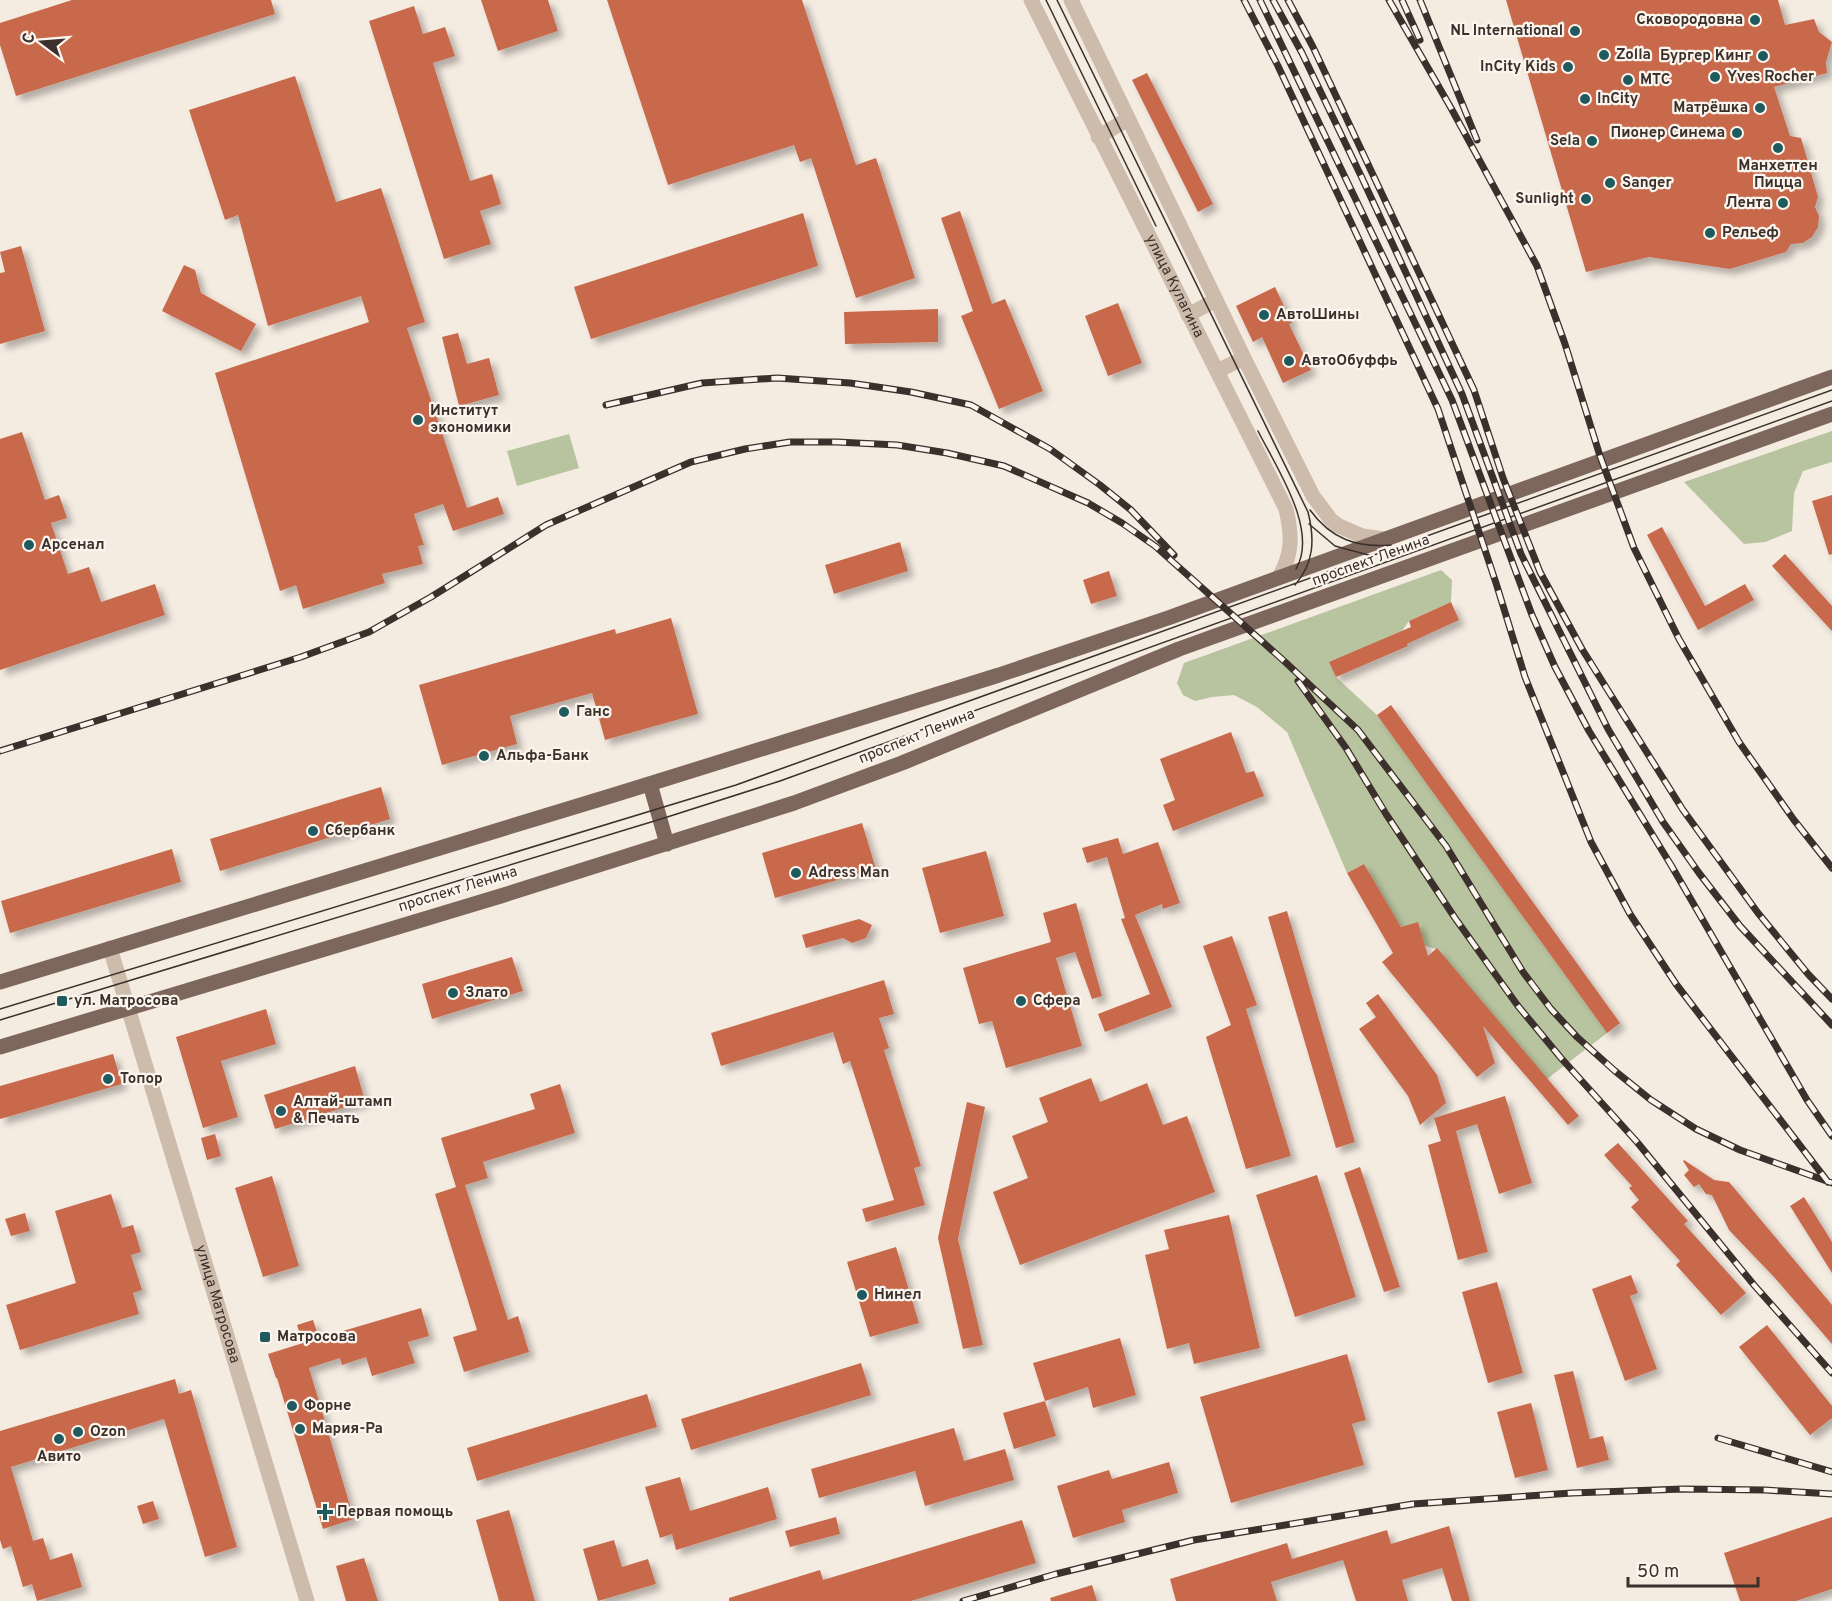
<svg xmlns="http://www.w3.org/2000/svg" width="1832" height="1601" font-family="Overpass,sans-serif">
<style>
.green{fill:#b8c4a0}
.building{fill:#c8694b;filter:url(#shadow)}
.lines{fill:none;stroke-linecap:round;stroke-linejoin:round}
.minor{stroke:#cdbbac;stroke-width:15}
.major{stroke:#7d675c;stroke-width:15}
.tram{stroke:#3b302b;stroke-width:1.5}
.rail-casing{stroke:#3b302b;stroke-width:7}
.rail{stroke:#fbf5ee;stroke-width:4.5;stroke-dasharray:14;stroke-linecap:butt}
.poi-dot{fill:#1f5a5e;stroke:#fbf5ee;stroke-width:2}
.labels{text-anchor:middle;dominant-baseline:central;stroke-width:4.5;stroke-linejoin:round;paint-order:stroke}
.poi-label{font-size:15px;font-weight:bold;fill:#3b302b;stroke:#fbf5ee;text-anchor:start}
.street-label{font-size:15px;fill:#3b302b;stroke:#fbf5ee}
</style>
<defs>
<filter id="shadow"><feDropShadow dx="5.5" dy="5.5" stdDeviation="3" flood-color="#0004"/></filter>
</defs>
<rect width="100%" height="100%" fill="#f4ebe1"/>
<path class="green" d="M1832,431V462L1803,471L1794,493L1792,531L1765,542L1744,544L1684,482Z
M569,434L579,468L517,486L507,451Z
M1441,570L1452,580L1451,602L1409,621L1402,631L1330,663L1336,677L1377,715L1607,1033L1547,1079L1437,949C1399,943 1381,893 1364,864L1347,873L1287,732L1257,707L1234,695L1212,697L1195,701L1183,695L1177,683L1184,663Z"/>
<path class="building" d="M72,0H271L275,14L16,96L0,45V23Z
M481,0H548L558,31L498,51Z
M607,0H802L856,165L876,158L915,278L856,298L811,158L800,162L794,145L668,185Z
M1506,0H1778L1785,25L1814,19L1819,32L1832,42L1826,62L1827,73L1774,87L1790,136L1801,138L1818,197L1815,207L1819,216L1818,227L1812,237L1803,243L1791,244L1786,252L1730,269L1649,257L1586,272Z
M414,6L423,34L445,27L455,56L433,63L470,181L492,174L501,204L480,211L491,244L444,259L369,21Z
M1147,73L1213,204L1198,212L1132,80Z
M295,76L336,202L381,188L425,322L407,328L467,508L498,497L504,514L453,531L443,504L414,514L424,545L418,546L423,564L382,574L385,583L303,609L296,585L280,591L215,373L369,322L361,296L268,326L238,215L225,220L189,110Z
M960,211L992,304L1005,299L1043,391L999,409L961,316L973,311L941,218Z
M803,213L818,266L591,339L574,287Z
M21,246L45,331L0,344V273L5,272L0,252Z
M184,265L195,270L201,293L256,324L241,351L162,311Z
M1275,287L1292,323L1289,324L1311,370L1283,383L1262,337L1253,342L1236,306Z
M1118,303L1142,363L1108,376L1085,316Z
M938,309V342L845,344L844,312Z
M458,333L467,364L489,358L499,395L459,406L442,337Z
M22,432L45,500L59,495L67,518L51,523L68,574L89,567L101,602L155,584L165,615L0,670V439Z
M1832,495V554L1829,555L1812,501Z
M1662,527L1705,606L1745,584L1754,600L1698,630L1647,535Z
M900,542L908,571L834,594L825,565Z
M1785,554L1832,606V631L1772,566Z
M1109,571L1117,596L1091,604L1083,580Z
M1451,602L1459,620L1407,644L1408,646L1336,677L1329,662L1411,627L1409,621Z
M671,618L698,714L605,740L592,693L510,716L517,744L442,765L419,685L615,629L616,634Z
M1391,705L1620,1023L1607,1033L1377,715Z
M1231,732L1246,773L1254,771L1264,796L1173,831L1163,805L1175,800L1160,759Z
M381,787L390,819L220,871L210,839Z
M862,823L876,869L775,898L762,853Z
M1118,838L1123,854L1158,842L1180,903L1163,909L1162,904L1135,915L1172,1007L1105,1032L1098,1014L1150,994L1121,919L1125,918L1107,857L1087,863L1082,848Z
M172,849L181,882L10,933L1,901Z
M986,851L1004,916L940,933L922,868Z
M1364,864L1401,927L1418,922L1428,956L1437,948L1579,1116L1568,1125L1483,1026L1495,1063L1477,1077L1382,962L1393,953L1347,873Z
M1076,903L1102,996L1092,999L1075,952L1056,958L1082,1046L1006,1068L992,1021L979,1024L963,968L1051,942L1043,913Z
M1287,911L1355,1142L1336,1148L1268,917Z
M859,919L872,925L866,938L852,943L843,938L806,948L802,935Z
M1232,936L1257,1005L1246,1009L1291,1156L1246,1169L1206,1037L1231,1025L1203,946Z
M512,957L523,991L432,1019L422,984Z
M884,980L894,1014L879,1018L889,1048L884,1050L921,1166L914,1168L925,1205L866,1222L862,1209L894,1200L850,1061L843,1064L833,1032L721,1066L711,1033Z
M1378,994L1437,1075L1446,1103L1420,1125L1408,1096L1359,1029L1376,1017L1366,1003Z
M266,1009L276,1044L221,1061L238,1117L203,1128L176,1037Z
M113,1054L122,1084L0,1119V1086Z
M355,1066L365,1101L275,1129L264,1095Z
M1091,1078L1100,1102L1147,1083L1163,1125L1187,1116L1215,1192L1020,1265L993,1192L1028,1178L1012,1136L1048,1122L1039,1098Z
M560,1084L575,1133L483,1162L488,1178L465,1185L508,1320L518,1316L529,1352L464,1372L453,1337L477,1330L435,1194L456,1187L441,1138L535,1109L530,1094Z
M1505,1096L1532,1183L1499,1194L1477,1124L1456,1131L1488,1252L1458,1260L1428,1145L1441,1141L1434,1118Z
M967,1102L985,1107L958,1239L983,1345L963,1349L938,1238Z
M215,1134L221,1156L207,1160L201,1138Z
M1618,1143L1688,1221L1684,1224L1746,1293L1721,1315L1676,1265L1680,1261L1631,1207L1639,1200L1629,1188L1632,1186L1604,1155Z
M1684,1160L1714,1180L1729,1182L1832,1305V1344L1775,1278L1729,1230L1712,1195L1706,1194L1699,1184L1694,1187L1684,1175L1689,1170L1683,1161Z
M1360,1167L1400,1287L1384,1292L1344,1173Z
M1317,1175L1356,1297L1295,1317L1256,1195Z
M272,1176L299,1266L263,1277L235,1188Z
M111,1194L122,1228L133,1225L141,1252L131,1255L142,1290L133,1293L139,1314L20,1350L6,1305L76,1283L55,1211Z
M1804,1197L1832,1242V1273L1790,1206Z
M25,1213L30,1231L11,1236L5,1219Z
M1229,1215L1260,1348L1194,1364L1189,1343L1167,1349L1145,1255L1169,1249L1164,1230Z
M896,1247L919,1323L870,1337L847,1262Z
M1631,1275L1638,1293L1630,1296L1657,1369L1625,1381L1592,1289Z
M1497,1282L1523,1373L1488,1383L1462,1292Z
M421,1308L429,1336L408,1342L415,1363L372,1376L366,1357L342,1365L340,1358L309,1368L354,1519L323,1529L277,1378H276L268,1354L303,1343L297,1325L313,1320L319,1338Z
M1767,1325L1832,1406V1418L1810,1435L1739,1347Z
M1120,1338L1136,1395L1093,1408L1088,1387L1045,1401L1033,1363Z
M1347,1354L1366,1420L1352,1424L1364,1465L1231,1503L1200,1397Z
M861,1363L871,1395L691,1450L681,1419Z
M1573,1371L1590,1439L1603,1436L1609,1460L1577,1468L1554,1375Z
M175,1379L179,1394L191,1390L237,1547L205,1557L164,1419L11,1467L33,1541L43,1538L50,1560L72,1553L82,1587L37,1601L32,1584L23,1587L11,1546L3,1549L0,1540V1431Z
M647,1394L657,1427L477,1481L467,1448Z
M1045,1401L1056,1436L1014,1449L1003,1413Z
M1531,1403L1548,1470L1515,1478L1497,1412Z
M954,1428L964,1461L1005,1449L1014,1480L925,1506L915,1471L819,1498L811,1469Z
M1169,1462L1178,1493L1122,1510L1125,1522L1073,1538L1057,1486L1109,1470L1112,1479Z
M680,1477L690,1511L768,1487L777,1519L676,1550L672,1534L660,1538L645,1487Z
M153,1501L159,1519L143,1524L137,1506Z
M509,1510L535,1601H499L476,1520Z
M836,1517L840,1534L790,1547L785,1531Z
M1832,1517V1589L1796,1601H1740L1724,1553Z
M1022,1520L1036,1563L911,1601H729V1598L820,1570L823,1580Z
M1449,1526L1470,1601H1452L1442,1568L1402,1580L1408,1601H1356L1343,1560L1271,1582L1277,1601H1176L1170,1579L1287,1543L1292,1559L1387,1530L1391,1544Z
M614,1540L622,1567L648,1559L656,1584L598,1601L583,1549Z
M364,1558L378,1601H346L336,1566Z
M1092,1585L1097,1601H1051L1050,1598Z"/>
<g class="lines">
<g class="minor">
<path id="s1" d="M1031,0L1286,509C1292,535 1293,554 1279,577"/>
<path d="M1071,0L1244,358L1313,496L1331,520L1339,526L1362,536L1385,539"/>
<path d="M1098,137L1128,119"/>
<path d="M1188,315L1216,300"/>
<path d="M1217,371L1244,358"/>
<path id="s2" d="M110,948L307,1601"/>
</g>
<path class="major" d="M650,784L667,844
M0,982L617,794L999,675L1168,618L1832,377
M0,1047L504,895L794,803L902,763L1179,649L1832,414"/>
<path class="tram" d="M1046,0L1156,226
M1057,0L1308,512C1315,540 1314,563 1295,585
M1258,431C1276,467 1319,530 1296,569
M1310,510C1331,539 1357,548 1391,545
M1309,524L1335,546L1372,556
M0,1009L736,785L1832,390
M0,1020L661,819L780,781L1832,401"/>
<defs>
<path id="rail" d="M1244,0L1278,66L1438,409L1496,583L1525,677L1591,842L1630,914L1676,984L1828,1182
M1260,0L1452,400L1532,615L1555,667L1589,731L1671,865L1807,1100L1832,1136
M1273,0L1302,53L1362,178L1462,394L1521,554L1608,729L1663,822L1699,873L1740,926L1832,1025
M1288,0L1313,47L1474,390L1503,478L1540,572L1582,649L1683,810L1758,913L1808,974L1832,999
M1389,0L1451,108L1537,266L1565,344L1600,456L1634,548L1679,639L1739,742L1794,820L1832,868
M1402,0L1420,40
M1420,0L1477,140
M606,405L702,383L777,378L850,383L911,392L971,405L1050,449L1100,485L1131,510L1174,555
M1298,681L1346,748L1386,814L1455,918L1518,1006L1561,1058L1637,1142L1754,1285L1832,1373
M0,751L301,657L369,632L431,597L546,525L691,462L745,449L790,442H837L897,445L947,453L1004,466L1088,503L1122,523L1155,546L1283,660L1358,730L1446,846L1523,972L1551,1009L1577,1037L1615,1071L1651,1100L1696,1129L1740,1150L1832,1183
M1718,1438L1832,1472
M963,1601L1056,1574L1194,1540L1413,1504L1572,1493L1683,1489L1765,1490L1832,1494"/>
</defs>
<use href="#rail" class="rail-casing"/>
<use href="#rail" class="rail"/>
</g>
<g class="poi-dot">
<circle cx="1755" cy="20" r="6"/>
<circle cx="1575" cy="31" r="6"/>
<circle cx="1604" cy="55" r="6"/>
<circle cx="1763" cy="56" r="6"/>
<circle cx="1568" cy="67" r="6"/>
<circle cx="1715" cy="77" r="6"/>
<circle cx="1628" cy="80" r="6"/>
<circle cx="1585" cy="99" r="6"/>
<circle cx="1760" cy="108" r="6"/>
<circle cx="1737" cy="133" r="6"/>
<circle cx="1592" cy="141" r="6"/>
<circle cx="1778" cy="148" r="6"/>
<circle cx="1610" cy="183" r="6"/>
<circle cx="1586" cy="199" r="6"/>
<circle cx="1783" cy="203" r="6"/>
<circle cx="1710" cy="233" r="6"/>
<circle cx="1264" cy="315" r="6"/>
<circle cx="1289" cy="361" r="6"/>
<circle cx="418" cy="420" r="6"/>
<circle cx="29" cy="545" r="6"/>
<circle cx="564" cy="712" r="6"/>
<circle cx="484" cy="756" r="6"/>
<circle cx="313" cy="831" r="6"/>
<circle cx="796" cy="873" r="6"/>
<circle cx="453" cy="993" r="6"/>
<rect x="56" y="995" width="12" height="12" rx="3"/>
<circle cx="1021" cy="1001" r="6"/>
<circle cx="108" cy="1079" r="6"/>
<circle cx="281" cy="1111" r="6"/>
<circle cx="862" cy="1295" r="6"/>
<rect x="259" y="1331" width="12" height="12" rx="3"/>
<circle cx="292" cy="1406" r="6"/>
<circle cx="300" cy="1429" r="6"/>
<circle cx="78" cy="1432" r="6"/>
<circle cx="59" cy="1439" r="6"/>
<path d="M322 1503h6v6h6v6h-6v6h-6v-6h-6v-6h6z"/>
</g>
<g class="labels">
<g class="poi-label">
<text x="1743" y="20" text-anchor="end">Сковородовна</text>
<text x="1563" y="31" text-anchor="end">NL International</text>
<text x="1616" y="55">Zolla</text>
<text x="1751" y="56" text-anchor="end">Бургер Кинг</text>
<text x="1556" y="67" text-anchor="end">InCity Kids</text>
<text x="1727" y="77">Yves Rocher</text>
<text x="1640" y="80">МТС</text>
<text x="1597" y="99">InCity</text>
<text x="1748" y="108" text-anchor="end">Матрёшка</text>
<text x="1725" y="133" text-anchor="end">Пионер Синема</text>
<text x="1580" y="141" text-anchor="end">Sela</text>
<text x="1778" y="166" text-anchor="middle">Манхеттен<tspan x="1778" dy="17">Пицца</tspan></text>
<text x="1622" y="183">Sanger</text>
<text x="1574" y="199" text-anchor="end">Sunlight</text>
<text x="1771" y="203" text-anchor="end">Лента</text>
<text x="1722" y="233">Рельеф</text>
<text x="1276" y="315">АвтоШины</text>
<text x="1301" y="361">АвтоОбуффь</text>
<text x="430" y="411">Институт<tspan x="430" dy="17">экономики</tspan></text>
<text x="41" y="545">Арсенал</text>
<text x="576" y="712">Ганс</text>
<text x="496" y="756">Альфа-Банк</text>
<text x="325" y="831">Сбербанк</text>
<text x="808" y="873">Adress Man</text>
<text x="465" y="993">Злато</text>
<text x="74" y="1001">ул. Матросова</text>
<text x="1033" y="1001">Сфера</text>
<text x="120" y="1079">Топор</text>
<text x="293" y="1102">Алтай-штамп<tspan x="293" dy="17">&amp; Печать</tspan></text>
<text x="874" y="1295">Нинел</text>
<text x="277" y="1337">Матросова</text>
<text x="304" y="1406">Форне</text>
<text x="312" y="1429">Мария-Ра</text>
<text x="90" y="1432">Ozon</text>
<text x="59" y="1457" text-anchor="middle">Авито</text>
<text x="337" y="1512">Первая помощь</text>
</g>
<g class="street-label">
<text stroke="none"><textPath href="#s1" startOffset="320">улица Кулагина</textPath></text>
<text transform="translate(1371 561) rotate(-20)">проспект Ленина</text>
<text transform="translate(917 737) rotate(-22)">проспект Ленина</text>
<text transform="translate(458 890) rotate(-17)">проспект Ленина</text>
<text stroke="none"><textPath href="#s2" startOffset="372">улица Матросова</textPath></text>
</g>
</g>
<g transform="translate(42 42) rotate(286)" stroke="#fbf5ee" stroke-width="4.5" paint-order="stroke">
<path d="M0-4.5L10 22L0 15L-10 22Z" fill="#3b302b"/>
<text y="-9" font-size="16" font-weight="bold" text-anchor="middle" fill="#3b302b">С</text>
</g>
<path d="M1628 1577v9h130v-9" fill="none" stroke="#3b302b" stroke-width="3"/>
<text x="1637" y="1577" font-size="18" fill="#3b302b" stroke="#fbf5ee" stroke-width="4.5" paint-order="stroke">50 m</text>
</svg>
